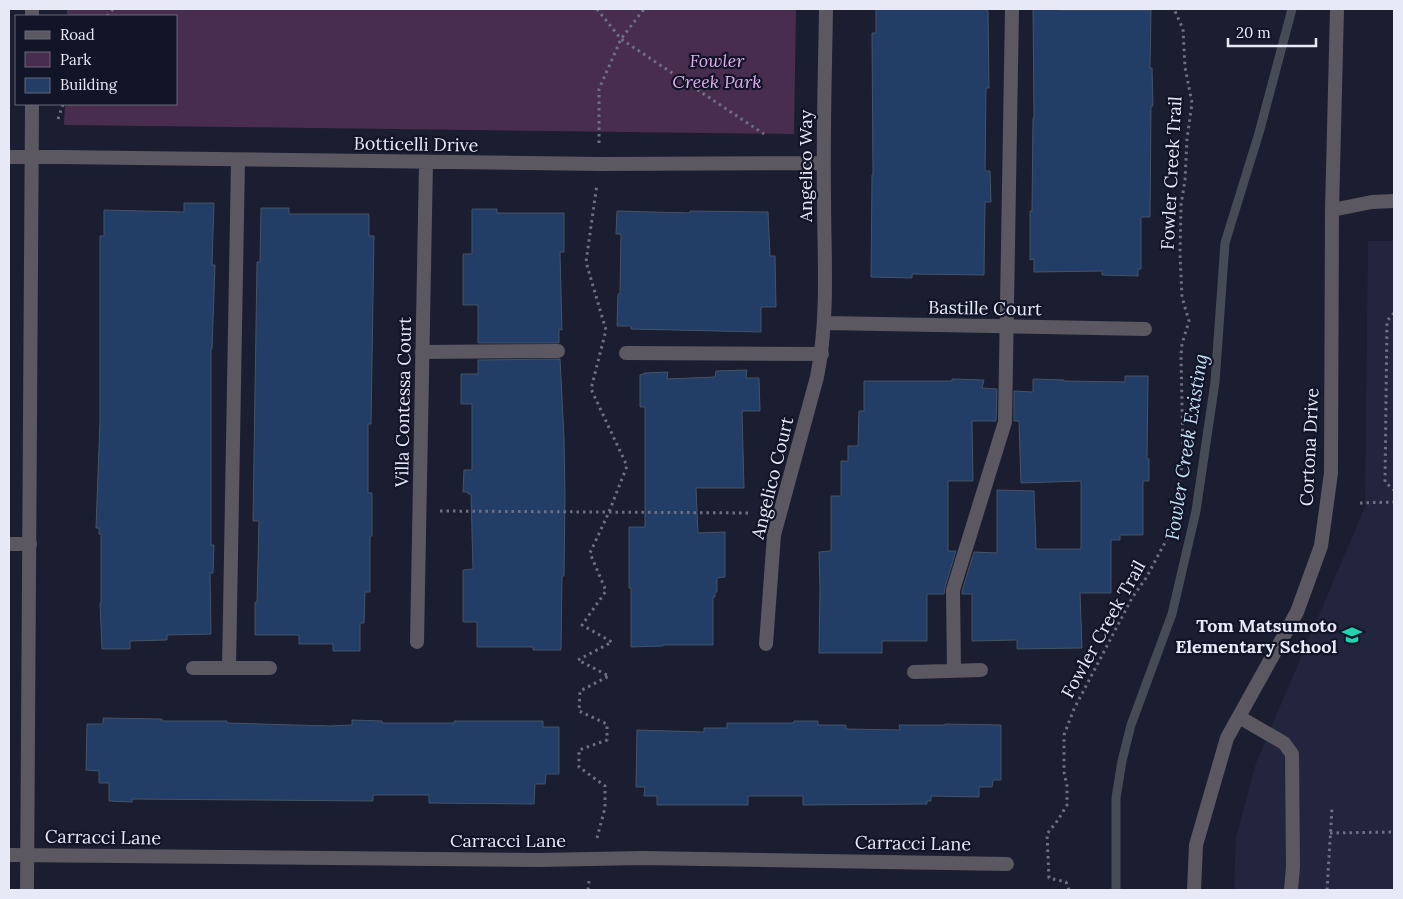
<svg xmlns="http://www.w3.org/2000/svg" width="1403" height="899" font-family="Lora,serif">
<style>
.built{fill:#23253f}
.green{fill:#492d4f}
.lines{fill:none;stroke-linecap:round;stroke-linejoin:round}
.stream{stroke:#454c56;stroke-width:9}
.building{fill:#233e66;stroke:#455367}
.path{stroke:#6e7082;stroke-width:3;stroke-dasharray:2.5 4;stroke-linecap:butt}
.service{stroke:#5b5862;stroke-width:14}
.minor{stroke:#5b5862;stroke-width:14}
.tertiary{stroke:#5b5862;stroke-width:14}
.labels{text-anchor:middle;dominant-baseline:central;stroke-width:4.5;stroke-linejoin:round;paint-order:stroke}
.park-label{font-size:18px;font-style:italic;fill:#e0aaeb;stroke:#121427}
.street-label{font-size:18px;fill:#e7e9f7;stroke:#121427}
.poi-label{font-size:18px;font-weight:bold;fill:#e7e9f7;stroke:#121427;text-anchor:end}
.water-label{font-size:19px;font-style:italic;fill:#c4e2f6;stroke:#121427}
</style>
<rect width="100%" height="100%" fill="#1b1d31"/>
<path class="built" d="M1368,241H1394V890H1234L1236,838L1256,763L1365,507Z"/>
<path class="green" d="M67,9H796L794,134L64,125L65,104H176V16H67Z"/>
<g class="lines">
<path class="stream" d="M1116,890V798L1122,761L1131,725L1172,614L1196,511L1215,382L1225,243L1259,133L1292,9"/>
</g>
<path class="building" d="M876,9H987V11H988L989,88H986L985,171H990L991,202H985L984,275L912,274V278L871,277L872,175H873L872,33H876Z
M1033,9H1060V10H1151L1150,68H1152L1153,106H1151L1150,217H1141V269H1138V276L1102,275V271L1034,272V259L1030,260V211H1032L1033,118H1034Z
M184,203H214L212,265H215L212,349H211V545H214L213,573H210L211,634L167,635V640L130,641V649H102L100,603H101V534H99V528H96L100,421V236H104V210L184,212Z
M261,208H289V214H369V236H374L371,424H368V493H372V536H370V592H365L364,623H360V651H333V644H299V635H255V602H257L259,521H253L257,262H260Z
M472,209H497V213H564V252H560L562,330L559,329V343H478V305H463V254H472Z
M617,211L690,213V211L768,212L770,256H775L776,307H761V332L631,329V326H617L618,294H620L621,234H616Z
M560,359L564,438L565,495L564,576H562L561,650H533V647H477V622H463V570L473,569L471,494H468V492H463L464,470H472V404H461V374H478V360Z
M747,370L746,378H759L760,411H742L744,488H696L698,533L725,532V577L717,578V592H715V597H713V645H663V646L631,647V588H629V527H645V407H640V375L644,374V373L668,372L667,379L715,377L716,371Z
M1125,376H1148L1147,459H1149V481H1143V535H1120V540H1111V593H1080L1082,648L1017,649V640L972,641V594H962V591L974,552L997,553V490L1034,491L1036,549H1081V481L1021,483L1019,421H1014V391L1033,392V379L1064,380V381L1125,382Z
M952,379L984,380L982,388L997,389L996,421H972L973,481H948V551H956L945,587L944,594H927V641H882V653H819L820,587L819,552L831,551V496H841V461H848V446H858L859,411H864V381H952Z
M103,718L162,719V721H227V723L330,726L352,725V720L382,721V723H455L454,721H543V727H559V774H546L545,784H535L534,804L429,803V795H373V801L132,799V802L109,801V783H99V771L86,770L87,724H103Z
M794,721H818V725H846V729L900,730L899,725H945V724L1001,725V780H993L992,787H979V797L931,796V801H927V804L803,805V796H748V805H657V796H644L645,787H636L637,730L704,732V728H727V723H794Z"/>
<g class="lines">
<path class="path" d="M597,9L621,39L764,134
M107,16L113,9
M58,119L63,104
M599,143V89L621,39L644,9
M1394,313L1387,321L1385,482L1394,490
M1360,503L1394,502
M440,511L751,513
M1330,833L1394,832
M597,838L605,808V786L579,767V750L607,740V724L579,711L580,691L609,676L578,660L612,642L582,625L606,591L590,553L609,512L627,466L591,389L606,330L586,262L597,184
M588,890L589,881
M1069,890L1066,882L1049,878L1047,834L1058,820L1067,805V786L1064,772V735L1074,709L1132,598L1146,578L1168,537L1179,488L1183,455L1181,356L1182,344L1189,321L1182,297L1180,254L1181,205L1185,180L1187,139L1192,103L1185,67L1183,29L1174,9
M1327,890L1332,808"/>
<path class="service" d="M422,352L558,351
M626,353L822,354
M193,668H270
M229,668L238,160
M954,671L953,590L1005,422L1012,9
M914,672L981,670
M1239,717L1284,743L1292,754L1293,867L1291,890"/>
<path class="minor" d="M9,157H58L600,164L823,163
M1332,210L1372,202L1394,201
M825,323L1145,329
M9,544H30
M417,642L426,162
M766,644L774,535L817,377C829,317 824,256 824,195C823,133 825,71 826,9
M9,855L539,860L643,858L1007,864
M1194,890L1196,845L1227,738L1297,612L1321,546L1331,473L1332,210L1337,9"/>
<path class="tertiary" d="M32,9V16
M27,890L32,104"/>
</g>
<defs>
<symbol id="school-bare" viewBox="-9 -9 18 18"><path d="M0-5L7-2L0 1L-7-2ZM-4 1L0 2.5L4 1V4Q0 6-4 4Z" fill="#1dd5b1" stroke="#121427" stroke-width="2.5" paint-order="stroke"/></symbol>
</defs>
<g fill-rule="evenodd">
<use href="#school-bare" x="1338" y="621" width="28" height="28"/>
</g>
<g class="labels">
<g class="park-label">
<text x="717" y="60">Fowler<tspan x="717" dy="21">Creek Park</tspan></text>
</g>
<g class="street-label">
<text transform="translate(416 144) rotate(1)">Botticelli Drive</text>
<text transform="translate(805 166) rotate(-90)">Angelico Way</text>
<text transform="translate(1171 173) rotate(-87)">Fowler Creek Trail</text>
<text transform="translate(985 308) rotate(1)">Bastille Court</text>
<text transform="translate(403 402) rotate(-89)">Villa Contessa Court</text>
<text transform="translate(1309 447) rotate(-87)">Cortona Drive</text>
<text transform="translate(772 478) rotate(-76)">Angelico Court</text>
<text transform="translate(1103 629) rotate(-61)">Fowler Creek Trail</text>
<text transform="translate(103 837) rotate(1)">Carracci Lane</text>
<text x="508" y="840">Carracci Lane</text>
<text transform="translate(913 843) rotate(1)">Carracci Lane</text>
</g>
<g class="poi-label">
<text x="1337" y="625">Tom Matsumoto<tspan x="1337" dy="21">Elementary School</tspan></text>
</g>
<g class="water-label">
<text transform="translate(1186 447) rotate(-81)">Fowler Creek Existing</text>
</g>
</g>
<rect width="1403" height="899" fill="none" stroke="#e7e9f7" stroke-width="20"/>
<rect x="15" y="15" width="162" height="90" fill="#121427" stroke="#67697a"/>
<rect x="25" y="31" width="25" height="8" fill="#5b5862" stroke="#67697a"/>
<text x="60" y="40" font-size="15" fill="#e7e9f7">Road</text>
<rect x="25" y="52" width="25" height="15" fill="#492d4f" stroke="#67697a"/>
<text x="60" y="65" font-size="15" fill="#e7e9f7">Park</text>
<rect x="25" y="78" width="25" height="15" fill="#233e66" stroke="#67697a"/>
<text x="60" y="90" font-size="15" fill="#e7e9f7">Building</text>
<path d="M1228 38v8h88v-8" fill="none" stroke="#e7e9f7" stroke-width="2.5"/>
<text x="1236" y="38" font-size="15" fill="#e7e9f7" stroke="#121427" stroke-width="4" paint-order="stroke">20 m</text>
</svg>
